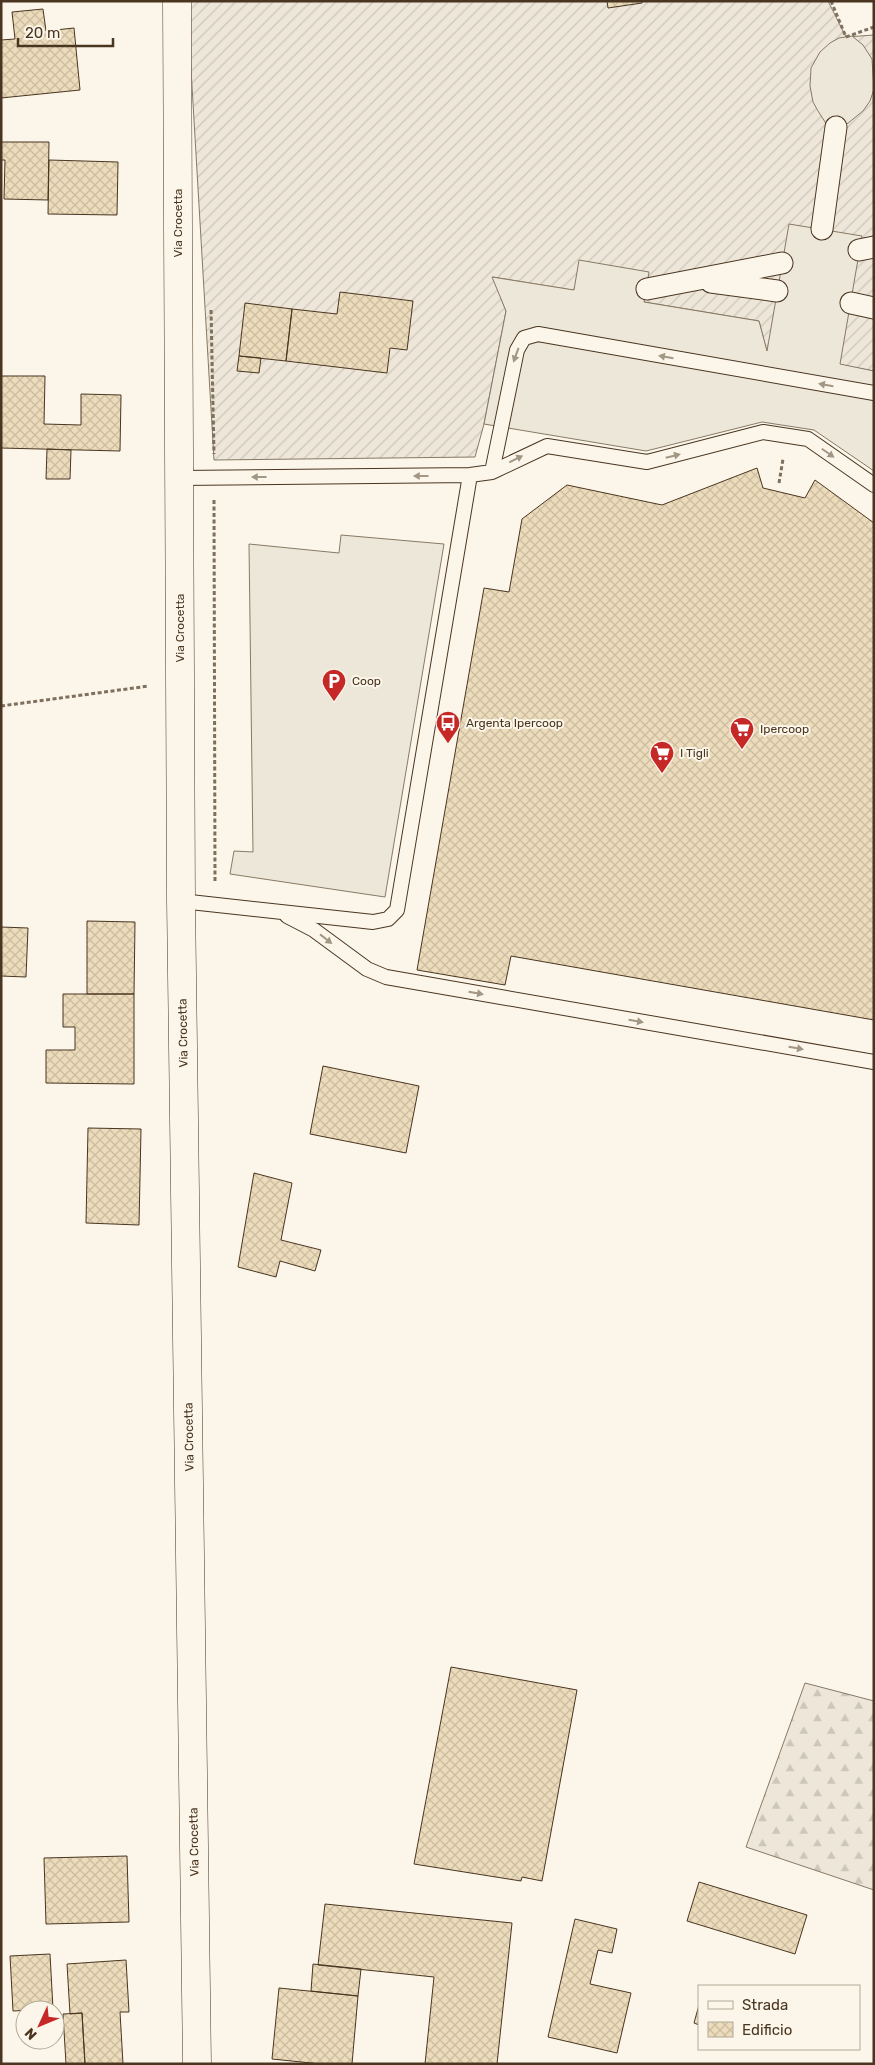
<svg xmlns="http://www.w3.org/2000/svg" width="875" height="2065" font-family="Rubik,sans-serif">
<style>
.forest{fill:url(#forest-firs);stroke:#887966}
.garden{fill:url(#garden-furrows);stroke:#887966}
.parking{fill:#ede7d9;stroke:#887966}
.building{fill:url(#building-cross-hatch);stroke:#4a3520}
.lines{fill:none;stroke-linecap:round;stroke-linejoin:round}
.service-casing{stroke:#4a3520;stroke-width:16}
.pedestrian-casing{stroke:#4a3520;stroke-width:23}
.minor-casing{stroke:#4a3520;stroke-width:29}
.path{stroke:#7f6f5c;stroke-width:3;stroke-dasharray:4 2.5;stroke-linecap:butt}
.service{stroke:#fbf6e9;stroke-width:14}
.pedestrian{stroke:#fbf6e9;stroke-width:21}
.minor{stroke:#fbf6e9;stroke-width:28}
.oneway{fill:#a29684}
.labels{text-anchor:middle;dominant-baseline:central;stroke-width:4;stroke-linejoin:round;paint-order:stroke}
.street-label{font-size:12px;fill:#4a3520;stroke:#fbf6e9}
.poi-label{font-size:12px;fill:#4a3520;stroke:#fbf6e9;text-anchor:start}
</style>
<defs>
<pattern id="forest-firs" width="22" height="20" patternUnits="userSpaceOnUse" patternTransform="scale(1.25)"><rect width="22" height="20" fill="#ede6d9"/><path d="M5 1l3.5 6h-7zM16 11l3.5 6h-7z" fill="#cdc6ba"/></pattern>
<pattern id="garden-furrows" width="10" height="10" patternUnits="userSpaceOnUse" patternTransform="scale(1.25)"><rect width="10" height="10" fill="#ede6d9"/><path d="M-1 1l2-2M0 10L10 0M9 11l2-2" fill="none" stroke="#cdc6ba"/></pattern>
<pattern id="building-cross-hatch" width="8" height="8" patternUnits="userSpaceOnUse" patternTransform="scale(1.25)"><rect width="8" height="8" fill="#ecdcbc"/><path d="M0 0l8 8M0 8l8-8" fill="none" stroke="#ccbda1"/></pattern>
</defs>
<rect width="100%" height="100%" fill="#fbf6e9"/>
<path class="forest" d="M805,1683L874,1701V1890L746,1847Z"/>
<path class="garden" d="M187,1H828L846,37L874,35V371L767,352L759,321L493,277L506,311L484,424L475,457L214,460Z"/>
<path class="parking" d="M852,36L863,45L872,59L874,89L870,101L863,111L842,128L827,125L818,111L813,102L810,86L811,68L820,52L830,43L839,38Z
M789,224L862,236L840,364L874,371V471L814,430L762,422L646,451L484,424L506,311L492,277L574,290L579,260L649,272L644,302L759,321L767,351Z
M341,535L444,544L385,897L230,874L234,851L253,852L249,544L339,553Z"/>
<path class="building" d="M607,1H642V3L608,8Z
M43,9L46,31L74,28L80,90L1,98V40L15,39L12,12Z
M1,142H49L48,200L4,199L5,160H1Z
M49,160L118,162L117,215L48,214Z
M340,292L413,301L407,350L390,348L387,373L286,361L292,309L337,314Z
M245,303L292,309L286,361L239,356Z
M239,356L261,358L259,373L237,371Z
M1,376H45L44,424L81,425V394L121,395L120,451L1,448Z
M47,449L71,450L70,479H46Z
M757,468L763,488L805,498L815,480L874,523V1020L511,956L505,985L417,970L484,588L509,592L522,519L567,485L662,505Z
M87,921L135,922L134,994H87Z
M1,927L28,928L26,977L1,976Z
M63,994H134V1084L46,1083V1050H75V1027H63Z
M323,1066L419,1086L406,1153L310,1134Z
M88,1128L141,1129L139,1225L86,1223Z
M254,1173L292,1183L281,1240L321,1250L315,1271L280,1261L276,1277L238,1267Z
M451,1667L577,1690L542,1881L522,1877L521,1881L414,1864Z
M127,1856L129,1922L46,1924L44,1858Z
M699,1882L807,1915L795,1954L687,1921Z
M325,1904L512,1923L497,2064H425L434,1977L318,1965Z
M575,1919L617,1929L612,1953L598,1950L590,1984L631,1993L617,2053L548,2037Z
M50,1954L53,2009L13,2011L10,1956Z
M126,1960L129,2012H120L123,2064H85L82,2013L70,2014L67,1964Z
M313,1964L361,1969L358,1996L311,1991Z
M279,1988L358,1996L352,2064H321L272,2059Z
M699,2005V2025L694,2023Z
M82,2013L85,2064H66L63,2014Z"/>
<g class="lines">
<defs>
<path id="service" d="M492,472L517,350L524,338L538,334L874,393
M180,478L470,475L492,472L547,446L647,462L763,432L808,439L874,485
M181,901L373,922L388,919L397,910L470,475
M287,916L314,930L367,969L386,977L874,1062"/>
<path id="pedestrian" d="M822,229L836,127
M859,250L874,247
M711,282L777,291
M647,289L782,263
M851,303L874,308"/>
<path id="minor" d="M177,1L181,901L197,2064"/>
</defs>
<use href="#service" class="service-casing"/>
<use href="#pedestrian" class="pedestrian-casing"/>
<use href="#minor" class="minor-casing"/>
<path class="path" d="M831,1L846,37L874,27
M211,310L214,454
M779,483L783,459
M214,500L215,881
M1,706L149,686"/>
<use href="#service" class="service"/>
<use href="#pedestrian" class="pedestrian"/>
<use href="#minor" class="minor"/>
</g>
<defs><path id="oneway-solid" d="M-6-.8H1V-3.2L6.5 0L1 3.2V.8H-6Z" transform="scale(1.25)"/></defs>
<g class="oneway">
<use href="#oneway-solid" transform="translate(516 355) rotate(110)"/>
<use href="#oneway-solid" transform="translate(666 357) rotate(-170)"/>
<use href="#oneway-solid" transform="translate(826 385) rotate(-170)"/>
<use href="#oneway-solid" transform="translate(828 453) rotate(35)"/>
<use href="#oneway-solid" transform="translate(673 456) rotate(-14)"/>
<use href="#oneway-solid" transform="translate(516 459) rotate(-26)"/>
<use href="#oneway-solid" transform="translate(421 476) rotate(180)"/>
<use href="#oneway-solid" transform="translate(259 477) rotate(180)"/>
<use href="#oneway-solid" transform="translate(326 939) rotate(38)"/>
<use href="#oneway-solid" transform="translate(476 993) rotate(10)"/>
<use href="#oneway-solid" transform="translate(636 1021) rotate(10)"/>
<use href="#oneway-solid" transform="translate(796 1048) rotate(10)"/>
</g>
<defs>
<symbol id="parking-pin" viewBox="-11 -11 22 30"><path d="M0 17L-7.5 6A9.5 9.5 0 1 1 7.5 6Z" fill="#c62828" stroke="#fbf6e9"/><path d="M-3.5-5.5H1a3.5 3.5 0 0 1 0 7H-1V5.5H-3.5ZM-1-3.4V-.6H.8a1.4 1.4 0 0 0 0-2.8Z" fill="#fff"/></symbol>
<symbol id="bus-pin" viewBox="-11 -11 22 30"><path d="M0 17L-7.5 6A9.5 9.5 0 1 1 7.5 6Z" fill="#c62828" stroke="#fbf6e9"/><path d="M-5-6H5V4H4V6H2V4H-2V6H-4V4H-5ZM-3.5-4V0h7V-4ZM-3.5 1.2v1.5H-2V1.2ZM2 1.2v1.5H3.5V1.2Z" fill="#fff"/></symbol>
<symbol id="supermarket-pin" viewBox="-11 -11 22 30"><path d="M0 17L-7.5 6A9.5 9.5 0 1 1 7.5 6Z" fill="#c62828" stroke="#fbf6e9"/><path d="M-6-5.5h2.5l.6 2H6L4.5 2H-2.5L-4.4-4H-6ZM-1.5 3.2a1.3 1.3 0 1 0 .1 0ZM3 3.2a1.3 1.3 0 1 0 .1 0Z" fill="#fff"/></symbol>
</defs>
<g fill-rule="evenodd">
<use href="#parking-pin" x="320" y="667" width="28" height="38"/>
<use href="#bus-pin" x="434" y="709" width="28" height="38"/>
<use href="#supermarket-pin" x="728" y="715" width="28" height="38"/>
<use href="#supermarket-pin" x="648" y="739" width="28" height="38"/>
</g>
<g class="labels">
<g class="street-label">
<text transform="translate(178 223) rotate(-90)">Via Crocetta</text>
<text transform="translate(180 628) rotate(-90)">Via Crocetta</text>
<text transform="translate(183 1033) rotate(-91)">Via Crocetta</text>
<text transform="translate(189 1437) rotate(-91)">Via Crocetta</text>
<text transform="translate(194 1842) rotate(-91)">Via Crocetta</text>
</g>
<g class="poi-label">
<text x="352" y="681">Coop</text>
<text x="466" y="723">Argenta Ipercoop</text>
<text x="760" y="729">Ipercoop</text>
<text x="680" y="753">I Tigli</text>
</g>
</g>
<rect width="875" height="2065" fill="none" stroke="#4a3520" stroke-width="5"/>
<rect x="698" y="1985" width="162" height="65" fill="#fbf6e9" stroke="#b4a999"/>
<rect x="708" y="2001" width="25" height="8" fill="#fbf6e9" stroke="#b4a999"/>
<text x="742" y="2010" font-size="15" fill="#4a3520">Strada</text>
<rect x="708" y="2022" width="25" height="15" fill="url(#building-cross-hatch)" stroke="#b4a999"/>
<text x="742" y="2035" font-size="15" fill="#4a3520">Edificio</text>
<g transform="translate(40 2025) rotate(226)"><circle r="24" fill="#fbf6e9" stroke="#b4a999"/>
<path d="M0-4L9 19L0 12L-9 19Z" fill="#c62828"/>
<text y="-8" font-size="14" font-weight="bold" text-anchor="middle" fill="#4a3520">N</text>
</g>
<path d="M18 38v8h95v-8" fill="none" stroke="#4a3520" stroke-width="2.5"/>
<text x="25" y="38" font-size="15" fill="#4a3520" stroke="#fbf6e9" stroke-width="4" paint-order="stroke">20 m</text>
</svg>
